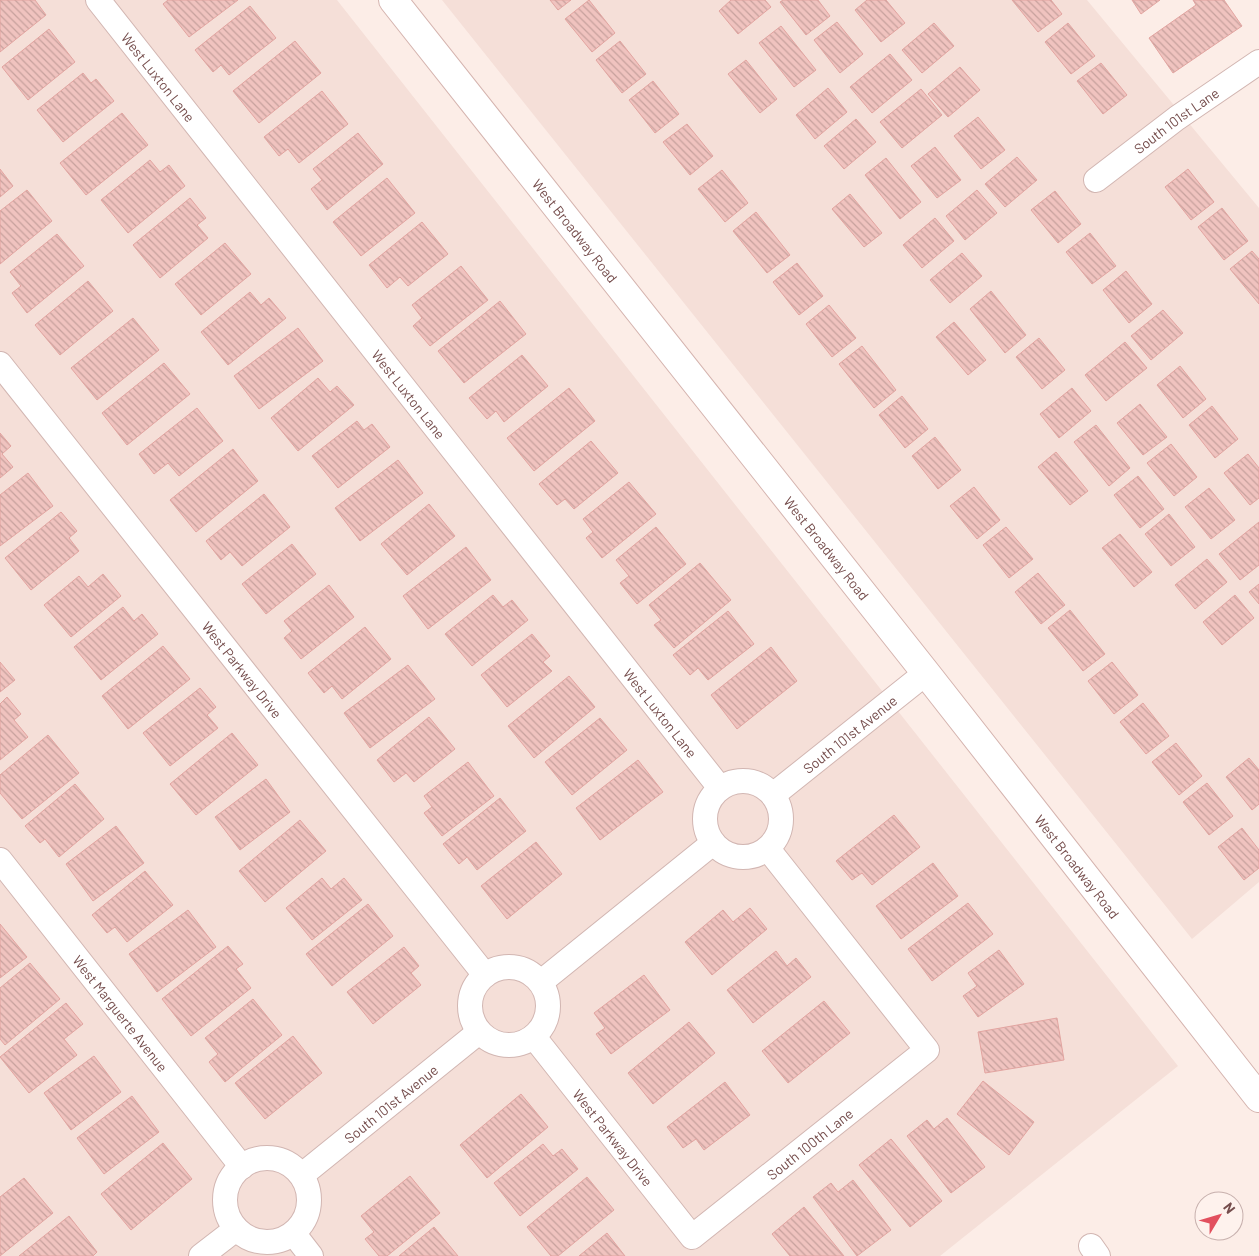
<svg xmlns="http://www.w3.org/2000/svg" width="1259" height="1256" font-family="Barlow,sans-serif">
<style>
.residential{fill:#f5dfd8}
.building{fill:url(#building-back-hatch);stroke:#e2a4a0}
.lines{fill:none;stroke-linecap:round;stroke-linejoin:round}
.street-casing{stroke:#d2b6b2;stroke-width:26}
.secondary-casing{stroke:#d5b4af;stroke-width:30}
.street{stroke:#fff;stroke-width:24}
.secondary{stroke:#fff;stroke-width:28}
.labels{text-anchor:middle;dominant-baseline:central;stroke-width:5;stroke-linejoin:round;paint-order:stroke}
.street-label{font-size:14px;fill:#754d4c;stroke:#fef2ed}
</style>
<defs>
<pattern id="building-back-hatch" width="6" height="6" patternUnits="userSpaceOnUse" patternTransform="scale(1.25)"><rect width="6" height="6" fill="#f0c3bf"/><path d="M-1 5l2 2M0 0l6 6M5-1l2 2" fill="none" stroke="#c7a19d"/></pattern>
</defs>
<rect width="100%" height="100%" fill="#fcede7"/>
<path class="residential" d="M0,0H337L1178,1066L940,1256H0Z
M442,0H1087L1259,208V882L1192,939Z"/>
<path class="building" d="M0,0H35L46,15L0,52Z
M168,0H238L189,37L163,4Z
M550,0H571L558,10Z
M589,0L615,33L592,52L565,19Z
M731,0H765L771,7L738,34L719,11Z
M783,0H818L830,16L806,35L780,2Z
M867,0H886L905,23L881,42L855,10Z
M1012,0H1051L1062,14L1038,32Z
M1132,0H1160L1141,14Z
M1193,0H1224L1242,26L1173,73L1149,38L1196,5Z
M250,6L276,38L229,75L221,65L213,72L195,50Z
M837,22L863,54L840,73L814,40Z
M934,23L954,46L922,73L902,50Z
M1068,23L1095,56L1071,74L1045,42Z
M781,26L816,70L794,87L759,43Z
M49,29L75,62L28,100L2,67Z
M295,41L321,73L259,123L233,91Z
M620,41L646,74L622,93L596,60Z
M890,54L912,80L872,113L850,87Z
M746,60L777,99L760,113L728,74Z
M1101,63L1127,95L1103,114L1077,81Z
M960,67L980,90L948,117L928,94Z
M83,73L91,83L96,79L114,101L63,142L37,110Z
M653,81L679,114L655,133L629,100Z
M828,88L847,112L815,139L796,115Z
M921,89L942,115L902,148L880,122Z
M322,91L348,124L299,163L288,149L279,156L264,137Z
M122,113L148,145L86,195L60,163Z
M978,117L1005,150L981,169L954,136Z
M856,119L876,142L844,169L824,146Z
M687,124L713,156L690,175L663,142Z
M358,133L383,164L327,210L311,189L322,180L313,169Z
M935,147L961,180L937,198L911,166Z
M1017,157L1037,180L1005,207L985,184Z
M886,158L921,202L900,219L865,175Z
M150,160L160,172L169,165L185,186L128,233L101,200Z
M0,169L13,186L0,197Z
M1188,169L1214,202L1191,220L1165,187Z
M722,170L748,203L725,222L698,189Z
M387,178L415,213L361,256L333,222Z
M27,190L52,221L0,264V211Z
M977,190L997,213L965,240L946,216Z
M1055,191L1081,224L1058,243L1031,210Z
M850,194L882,233L864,247L832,209Z
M190,198L206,218L197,225L208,238L160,278L133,245Z
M1222,208L1248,241L1224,260L1198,227Z
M756,212L790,255L767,273L733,231Z
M935,218L954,241L922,268L903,245Z
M422,222L448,254L408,286L400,277L387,288L369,265Z
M1090,233L1116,266L1092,284L1066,252Z
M57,234L84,266L27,313L12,293L21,286L10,272Z
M225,243L251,274L201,315L175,284Z
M1252,251L1259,259V304L1230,269Z
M962,253L982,276L950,303L930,280Z
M797,263L823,296L799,315L773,282Z
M461,266L488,300L430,346L413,326L422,318L412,305Z
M1126,271L1152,304L1129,323L1103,290Z
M88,281L113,311L60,355L35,325Z
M991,291L1026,335L1005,353L970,309Z
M250,292L261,305L269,298L286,318L228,365L201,332Z
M500,301L526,334L464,383L438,351Z
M829,305L856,338L832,357L806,324Z
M1163,310L1183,333L1151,360L1131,336Z
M133,318L159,350L97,400L71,368Z
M954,322L986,360L968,375L936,337Z
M298,328L323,361L259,409L234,376Z
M1039,338L1065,370L1042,389L1016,357Z
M1125,342L1147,368L1106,401L1085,375Z
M862,346L896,390L874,408L839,364Z
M522,355L548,386L504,422L496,411L487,419L469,398Z
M164,363L190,394L127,445L102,413Z
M1180,366L1206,399L1183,418L1157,385Z
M318,378L330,392L337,386L354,405L298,451L271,418Z
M569,388L595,421L534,471L507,438Z
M1072,388L1091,411L1059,438L1040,414Z
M902,396L928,429L905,448L879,415Z
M1140,404L1167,437L1143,455L1117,423Z
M1212,406L1238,439L1215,458L1189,425Z
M197,408L223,441L179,476L168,463L154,474L139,454Z
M357,421L364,430L372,424L390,447L338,488L312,456Z
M1096,425L1130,468L1109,486L1074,442Z
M0,433L11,446L2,454L13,467L0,478Z
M935,437L961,470L938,489L912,456Z
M591,441L618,473L574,509L565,499L557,505L539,484Z
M1171,444L1197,477L1174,496L1147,463Z
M233,449L258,481L196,532L170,500Z
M1056,452L1088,491L1070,505L1038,467Z
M1248,454L1259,468V498L1250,505L1224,473Z
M398,460L423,493L360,541L335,508Z
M28,473L53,506L0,546V495Z
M1138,476L1164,509L1140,528L1114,495Z
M629,482L656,514L602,558L586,538L593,532L583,519Z
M974,487L1000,520L977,539L950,506Z
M1209,488L1235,520L1211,539L1185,507Z
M264,494L290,527L242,566L230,552L221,560L206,541Z
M429,504L455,536L407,575L381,544Z
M61,512L77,531L69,538L79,551L31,590L5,558Z
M1169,514L1195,547L1171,566L1145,534Z
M1259,522V565L1240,580L1219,554Z
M656,527L686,564L637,604L620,583L629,576L616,560Z
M1006,527L1033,559L1009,578L983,545Z
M1120,534L1152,572L1134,587L1102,548Z
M292,544L316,574L266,614L242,584Z
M466,547L491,580L428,629L403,596Z
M1207,559L1227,582L1195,609L1175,585Z
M700,563L731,600L674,648L654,625L661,620L649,605Z
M1038,573L1065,605L1041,624L1015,592Z
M103,574L121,596L71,637L44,605L79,576L88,587Z
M1259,584V604L1249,592Z
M329,585L354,617L301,659L284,638L292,631L284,621Z
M493,595L503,607L512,600L528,620L472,666L445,634Z
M1235,595L1254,618L1222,645L1203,622Z
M123,607L134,621L142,614L158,634L101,680L74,647Z
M1070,610L1105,654L1083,671L1048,628Z
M728,611L754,644L708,680L698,668L690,675L673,655Z
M365,627L391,659L342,699L332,686L324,693L308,673Z
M532,634L550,656L543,662L552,671L507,707L481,675Z
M163,646L190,679L128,729L102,696Z
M771,647L797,681L737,729L711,695Z
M0,662L15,680L0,692Z
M1112,662L1138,695L1114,714L1088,681Z
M408,665L435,699L370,748L344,713Z
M569,676L595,707L534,758L508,726Z
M200,688L216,707L207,715L218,728L170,766L143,733Z
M7,697L21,714L14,720L28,737L0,760V704Z
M1143,703L1169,736L1146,754L1120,722Z
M429,717L455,749L414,782L406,773L394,782L377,760Z
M600,718L627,750L572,795L545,762Z
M232,733L258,765L196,815L170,784Z
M48,735L79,773L22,819L0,793V775Z
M1176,743L1202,776L1179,795L1152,762Z
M1249,758L1259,770V804L1252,810L1226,777Z
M638,760L663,792L600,840L576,808Z
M468,762L494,796L442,836L424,813L432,807L424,796Z
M266,779L290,812L240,850L215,817Z
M1207,783L1233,816L1209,835L1183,802Z
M75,784L104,819L59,857L45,839L40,843L25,826Z
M500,798L526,831L477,870L467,857L459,864L443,844Z
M894,815L920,847L872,885L862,873L852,880L836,861Z
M300,820L326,851L265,902L239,871Z
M116,826L144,863L93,901L66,864Z
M1242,828L1259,850V868L1244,880L1218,847Z
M536,842L562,874L507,919L481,886Z
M933,863L958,896L901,939L876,906Z
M145,871L173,905L127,942L115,927L107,933L92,915Z
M322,878L331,889L344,878L362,900L312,940L286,908Z
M968,903L993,934L932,981L908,949Z
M368,904L393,936L332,986L306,954Z
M750,908L767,929L712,975L685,942L723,910L733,922Z
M188,910L216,947L157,992L129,954Z
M0,924L27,957L0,978Z
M228,946L243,964L236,969L251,988L191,1036L162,999Z
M404,947L419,966L411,973L421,985L373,1024L347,992Z
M999,950L1024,984L978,1017L963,996L977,986L968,973Z
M776,951L787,966L796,958L811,977L753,1023L727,990Z
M30,963L60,999L5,1045L0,1039V988Z
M644,975L670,1010L611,1054L596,1034L605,1028L594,1013Z
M253,999L282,1035L225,1082L209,1062L218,1054L205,1038Z
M824,1001L850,1033L788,1083L762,1051Z
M66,1003L83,1024L64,1039L77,1055L29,1093L0,1057Z
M1057,1018L1064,1060L985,1073L978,1032Z
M689,1022L715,1053L653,1104L628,1073Z
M293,1036L322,1073L265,1119L235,1083Z
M94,1056L121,1092L71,1130L44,1093Z
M983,1081L1034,1122L1009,1155L957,1114Z
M725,1082L750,1115L704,1150L696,1139L683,1148L667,1127Z
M521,1094L548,1127L487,1178L460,1145Z
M132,1096L159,1132L104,1174L77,1138Z
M947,1118L985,1167L951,1193L907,1136L927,1120L934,1129Z
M891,1139L942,1201L910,1227L859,1165Z
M163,1143L192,1179L131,1230L101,1194Z
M543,1144L553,1156L562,1149L578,1169L520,1216L494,1183Z
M410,1176L440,1213L387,1256H379L365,1239L374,1232L361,1216Z
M587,1177L614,1210L558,1256H551L527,1227Z
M24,1178L53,1213L0,1256V1197Z
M853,1180L891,1230L857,1256L813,1197L831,1183L838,1192Z
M804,1207L844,1256H790L772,1234Z
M69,1216L97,1252L93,1256H19Z
M434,1227L458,1256H399Z
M607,1233L625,1256H579Z"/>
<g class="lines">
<defs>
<g id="street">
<path id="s1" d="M98,0L720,788"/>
<path id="s2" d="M1096,180L1177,118L1259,62"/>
<path id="s3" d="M0,364L485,975"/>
<circle cx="743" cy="819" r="38"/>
<path id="s4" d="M773,795L926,673"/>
<path id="s5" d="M0,860L242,1167"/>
<circle cx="509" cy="1006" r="39"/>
<path d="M541,982L713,843"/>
<path id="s6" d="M534,1037L692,1237L927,1050L768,849"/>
<circle cx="267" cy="1200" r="42"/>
<path id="s7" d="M302,1175L479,1032"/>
<path d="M294,1234L311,1256"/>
<path d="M1091,1246L1098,1256"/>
<path d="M201,1256L236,1229"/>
</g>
<g id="secondary">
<path id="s8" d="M393,0L926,673L1259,1098"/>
</g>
</defs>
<use href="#street" class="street-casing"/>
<use href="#secondary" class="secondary-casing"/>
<use href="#street" class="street"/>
<use href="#secondary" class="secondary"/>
</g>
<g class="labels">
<g class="street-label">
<text stroke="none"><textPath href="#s1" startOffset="98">West Luxton Lane</textPath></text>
<text stroke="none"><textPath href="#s2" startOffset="100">South 101st Lane</textPath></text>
<text stroke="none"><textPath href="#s8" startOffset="294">West Broadway Road</textPath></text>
<text stroke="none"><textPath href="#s1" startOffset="502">West Luxton Lane</textPath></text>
<text stroke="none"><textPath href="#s8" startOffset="699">West Broadway Road</textPath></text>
<text stroke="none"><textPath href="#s3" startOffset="390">West Parkway Drive</textPath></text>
<text stroke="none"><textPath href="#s1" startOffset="908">West Luxton Lane</textPath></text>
<text stroke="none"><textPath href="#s4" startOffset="98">South 101st Avenue</textPath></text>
<text stroke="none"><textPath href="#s8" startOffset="1104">West Broadway Road</textPath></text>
<text stroke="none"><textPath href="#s5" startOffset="195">West Marguerte Avenue</textPath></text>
<text stroke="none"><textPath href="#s7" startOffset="114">South 101st Avenue</textPath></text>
<text stroke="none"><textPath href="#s6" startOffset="128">West Parkway Drive</textPath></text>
<text stroke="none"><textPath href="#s6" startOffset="405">South 100th Lane</textPath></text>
</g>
</g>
<g transform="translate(1219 1216) rotate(52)"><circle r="24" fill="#fef2ed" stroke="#c7b0ad"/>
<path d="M0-4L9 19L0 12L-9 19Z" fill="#e2505e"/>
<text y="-8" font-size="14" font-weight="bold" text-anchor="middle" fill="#754d4c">N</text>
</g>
</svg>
